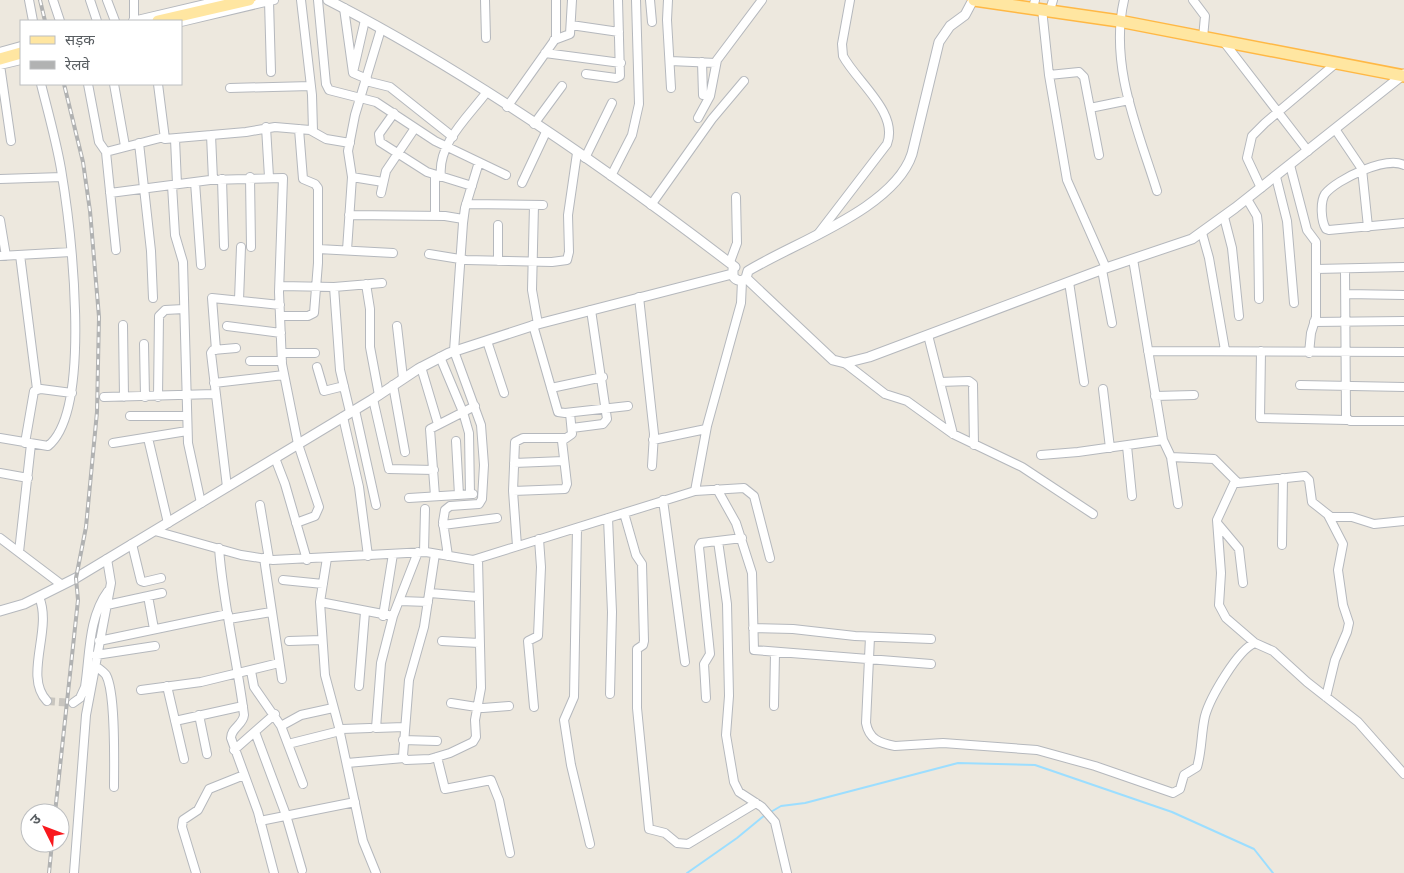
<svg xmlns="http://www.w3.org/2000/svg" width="1404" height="873" font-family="Montserrat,'Noto Sans Devanagari',sans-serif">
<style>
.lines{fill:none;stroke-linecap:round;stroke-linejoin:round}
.stream{stroke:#9cdeff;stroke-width:2}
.minor-tunnel{stroke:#c8c5bf;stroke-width:8;stroke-dasharray:8 4;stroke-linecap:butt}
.minor-casing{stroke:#b5b8bd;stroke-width:10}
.tertiary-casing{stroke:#b5b8bd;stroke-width:11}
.primary-casing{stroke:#ffb845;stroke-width:14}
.minor{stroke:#fff;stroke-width:8}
.tertiary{stroke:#fff;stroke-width:9}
.primary{stroke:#ffe6a1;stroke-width:11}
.rail-casing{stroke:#b1b2b2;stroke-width:4}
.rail{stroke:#fff;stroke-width:2;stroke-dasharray:5.5;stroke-linecap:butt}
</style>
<rect width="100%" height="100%" fill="#ede8de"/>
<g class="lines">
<path class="stream" d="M769,813L781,806L805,803L958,763L1035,765L1172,812L1254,849L1273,873
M687,873L737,838L765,815"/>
<path class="minor-tunnel" d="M47,701L73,703"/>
<defs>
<path id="minor" d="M29,0L33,21
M53,0L60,21
M90,0L97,21
M107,0L115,21
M134,0V21
M301,0L312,95L313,131
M318,0L326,84L329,90L376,102L435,141L506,175
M485,0L486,38
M650,0L652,22
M668,0L667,20L671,88
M1124,0C1109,65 1138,130 1157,191
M1193,0L1205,16L1203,38
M269,1L271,72
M344,8L353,73L367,79
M1033,8L1035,0
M1042,9L1049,75L1079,72L1084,77L1099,155
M1050,10L1053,0
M133,21L222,0
M181,22L274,0
M571,25L619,32
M554,40L570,34L572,0
M1224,42L1308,151
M0,52L21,46
M545,53L621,63
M670,61L716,63
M702,62L703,95
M0,65L11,141
M0,65L21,60
M354,68L365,20
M586,74L616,78L620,76L618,0
M1049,75L1067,180L1106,268
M366,81L390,87L453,137
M88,84L99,142L106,152
M114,84L125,146
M158,84L165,139L246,132L275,127L310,130L326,139L350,143
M230,88L311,86
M507,107L556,38V0
M1090,108L1129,100
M394,113L379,134L380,142L427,172L472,186
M698,118L710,96L717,60L762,0
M534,124L562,86
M266,127L269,177
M1335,129L1362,169L1368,227
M211,135L213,180
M175,139L177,184
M139,143L151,251L153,298
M585,158L612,103
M1290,165L1307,230L1316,242V317L1311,333L1309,353
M1404,165C1386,156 1337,179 1325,194C1320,202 1321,221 1326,229L1329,230L1404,223
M611,176L632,135L639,104L636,0
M250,177L251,247
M352,177L383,182
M441,177C437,144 468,117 486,93
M1276,177L1287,221L1294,303
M0,179L62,177
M222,179L224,246
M195,182L201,265
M522,183L546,132
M172,185L175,235L183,262L188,443L201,503
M1261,188L1247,158L1252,136L1265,123L1335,64
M110,193L210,180L283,178L279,292L282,364L298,444L319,507L315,516L296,523
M381,193L386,171L415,128
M1247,199L1257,216L1258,225L1259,299
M466,204L543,205
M534,205L532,290L538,324
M651,205L712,119L744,81
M349,215L445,216L463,219
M435,216V175
M1224,217L1232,248L1239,316
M0,220L6,256
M1202,233L1209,258L1225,350
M818,234L887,144C899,113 857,82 843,56L842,44L850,0
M318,249L393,253
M116,250L106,152L164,137
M347,250L352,177L348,151L355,115L381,29
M429,254L466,260L552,262L567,260L569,252L568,215L577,153
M20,255L37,389
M0,256L71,252
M1133,259L1163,440L1171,457L1214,459L1238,483L1305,476L1309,480L1312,502L1331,517H1352L1374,524L1404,521
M498,261V225
M730,262L737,243L736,197
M1316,269L1404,267
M1345,269L1346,417L1350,421H1404
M1102,270L1112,323
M1069,282L1084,382
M366,284L370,309V347L379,395
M280,286L334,287L382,283
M334,287L340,370L350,412
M1347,294L1404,295
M639,297L654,434L652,466
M239,300L241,247
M281,316H308L314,313L318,263V188L315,184L303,179L299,129
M1314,322L1404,321
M123,325L124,397
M533,325L558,412L565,413L628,406
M227,326L281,333
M397,326L403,378
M928,335L953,434
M487,341L504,393
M144,344L145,397
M216,350L212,298L280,305
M1148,351L1404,352
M1261,351L1260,418L1347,420
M282,353H315
M440,357L463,412L469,433L470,494
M250,361H282
M845,363L885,394L907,401L953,434L1022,467L1093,514
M317,367L324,391L344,386
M421,367L438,424
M940,382L969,381L973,384L974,445
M214,383L284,375
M393,385L405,452
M1300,385L1404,387
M551,388L603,377
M1103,389L1110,448
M1155,396L1194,395
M104,397L215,394
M158,397L159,316L165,310L184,309
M373,399L389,469L434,470
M355,410L376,505
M130,416H187
M343,417L359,487L368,556
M572,428L603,424L607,419L591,310
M0,438L48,446C94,409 70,223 61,169C56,140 48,112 41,84
M148,438L168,523
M653,440L706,429
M456,441L459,495
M25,443L34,391L41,389L72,393
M113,443L187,431
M1127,446L1132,496
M1041,455L1078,452L1163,440
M1171,457L1178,504
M275,458L285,484L307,560
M514,463L564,461
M0,473L28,478
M1235,481L1217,520L1221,573L1219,605L1226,618L1255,643
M227,487L211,353L213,350L236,348
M717,489L736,523L752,573L754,650L931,664
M513,491L565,489L567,484L562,441L572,434L570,413
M695,491L707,426L741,303L742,281
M435,496L430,429L475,406
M409,498L473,494
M663,500L685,662
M260,505L269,559
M624,513L636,555L642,564L644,641L643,645L637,649V708L649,829L665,833L677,843L688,844L756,803
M608,518L612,612L610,694
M1218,524L1239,549L1243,583
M443,525L497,518
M577,528L574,697L564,720L571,765L590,844
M155,531L241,555L273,560L426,552L473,560L695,491L744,488L754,496L770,558
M0,538L62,585
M718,541L727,604L729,696L726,735L734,782L739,792L762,807L775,822L787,873
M132,544L141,581L144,582L161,578
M1282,545L1283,478
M517,546L513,491L515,442L523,438H564
M219,548C223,604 237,659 244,715C243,725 231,728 231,738L258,812L274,873
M19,552L31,444
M424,552L425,509
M435,554L424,627L409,680L403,756L406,760L430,759L450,753L473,742L476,737L475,720L481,688L478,559
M448,556L443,522L445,510L450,506L479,504L482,499L484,465L481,425L454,351L463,223L465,208L479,162
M264,558L282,679
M283,580L323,584
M430,593L478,597
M148,596L154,629
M39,597C53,629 23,676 47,701
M400,601L428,602
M320,602L393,616L418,552
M107,605L162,593
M383,616L393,554
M393,616L381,663L376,728L404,727
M229,619L271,612
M753,628L793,629L855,636L931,639
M870,637L866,723C869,739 879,743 895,746L943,743L1037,750L1095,766L1173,793L1180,789L1184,775L1197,767C1202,751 1201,733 1205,716C1210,698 1238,649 1255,643L1273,651L1307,682L1358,722L1404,774
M99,641L228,614
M289,641L322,640
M442,641L479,643
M96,655L155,646
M94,665C98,668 103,671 106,675C116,693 114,764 114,787
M251,671L254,687L281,726L303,784
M167,686L184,759
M359,686L365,612
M141,690L201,682L279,663
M1326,697L1335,660L1347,632L1349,623L1343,605L1338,570L1343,544L1328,515
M706,698L704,664L710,654L699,547L701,543L742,538
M73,703L80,698L85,687C90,655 88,618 108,591
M451,703L483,708L509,706
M774,706L775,653
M534,707L528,641L538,636L541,567L539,539
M199,715L207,754
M175,721L243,706
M281,726L301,715L333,708
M370,728L342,729L340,733L363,841L376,873
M255,732L286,815L302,870
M403,740L437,741
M288,744L340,731L325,675L320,602L327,558
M234,750L275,714
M437,757L445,789L491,780L499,800L510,853
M347,763L404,758
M260,821L355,802
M74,873L86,715L111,583L107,559
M196,873L182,827L183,820L198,810L209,789L244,775"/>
<path id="tertiary" d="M328,0C469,72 609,170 735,267
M733,269V276C736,281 742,282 746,278
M746,278L833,360L845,363L869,357L1106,268L1192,239L1235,208L1404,74
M746,278L748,271C795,242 894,209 912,154L939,42L950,26L965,15L973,0
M0,611L24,604L76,578L373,399L418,369L449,353L538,324L732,274"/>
<path id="primary" d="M974,0L1119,21L1404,76
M158,21L249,0
M0,59L21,53"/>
</defs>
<use href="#minor" class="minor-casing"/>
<use href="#tertiary" class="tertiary-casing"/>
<use href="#primary" class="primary-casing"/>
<use href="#minor" class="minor"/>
<use href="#tertiary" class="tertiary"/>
<use href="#primary" class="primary"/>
<defs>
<path id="rail" d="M40,0L45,21
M55,813L78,600L76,578L86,527L97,412L99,317L90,211L83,162L64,84
M49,873L52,843"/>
</defs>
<use href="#rail" class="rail-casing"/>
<use href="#rail" class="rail"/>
</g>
<rect x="20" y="20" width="162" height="65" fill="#ffffff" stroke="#bcbec0"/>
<rect x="30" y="36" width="25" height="8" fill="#ffe6a1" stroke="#bcbec0"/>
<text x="65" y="45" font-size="15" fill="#585d61">सड़क</text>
<rect x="30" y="61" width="25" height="8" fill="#b1b2b2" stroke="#bcbec0"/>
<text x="65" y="70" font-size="15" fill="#585d61">रेलवे</text>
<g transform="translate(45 828) rotate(312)"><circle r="24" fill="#ffffff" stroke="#bcbec0"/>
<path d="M0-4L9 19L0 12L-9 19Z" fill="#f9181d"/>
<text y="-8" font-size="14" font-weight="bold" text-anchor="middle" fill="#585d61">उ</text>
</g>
</svg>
